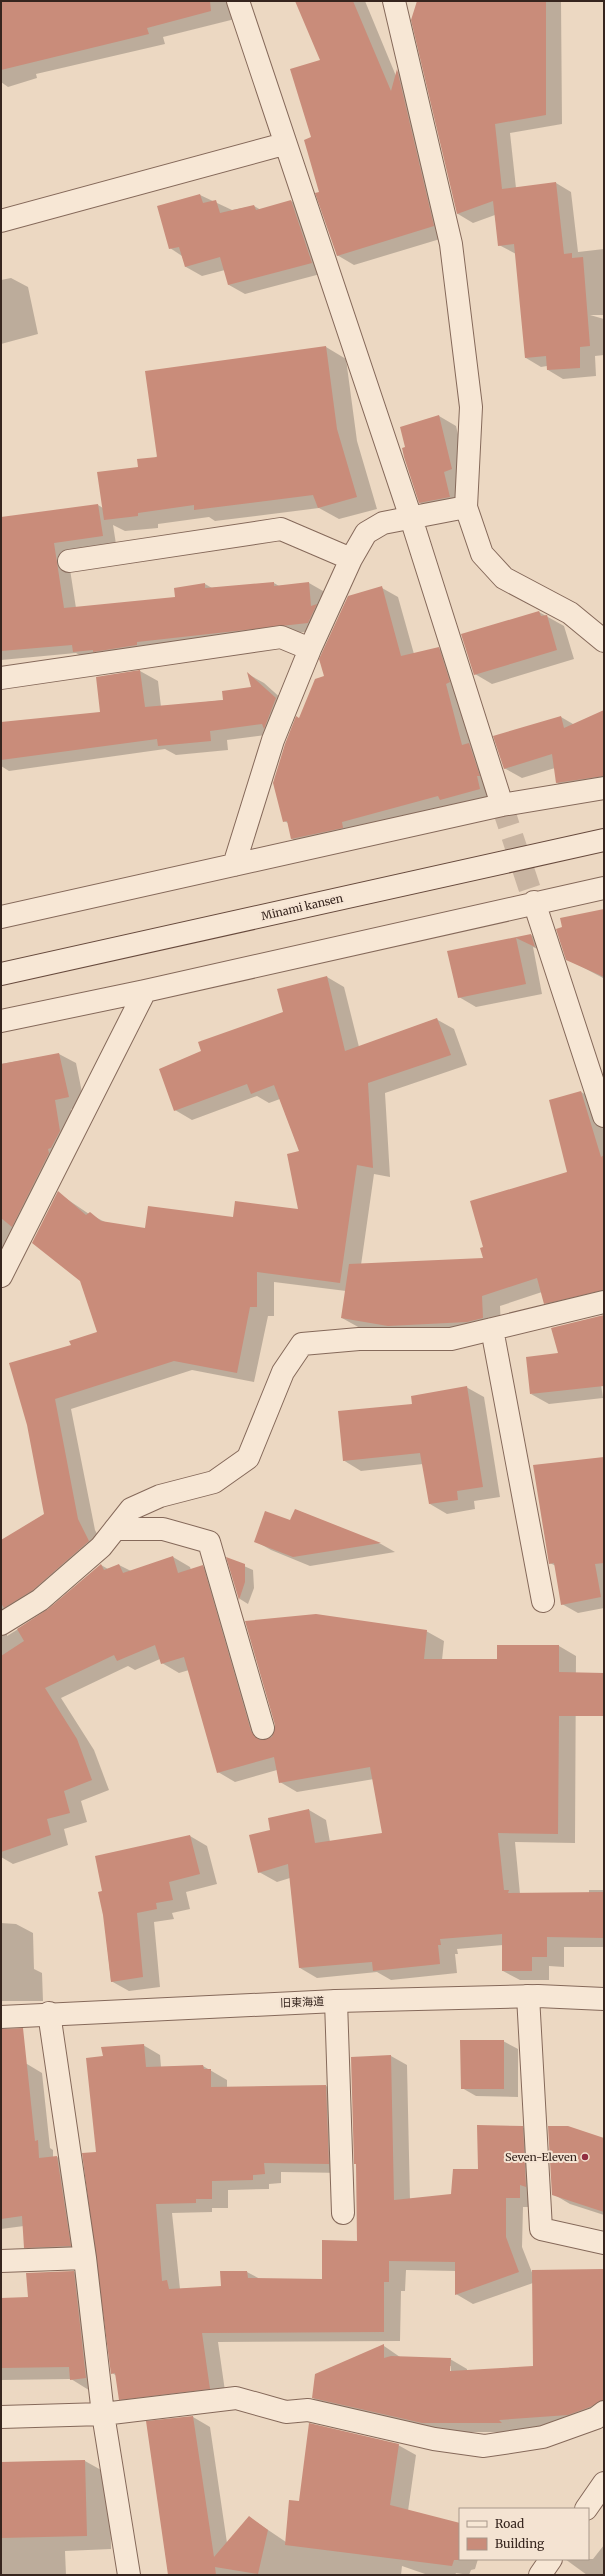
<svg xmlns="http://www.w3.org/2000/svg" width="605" height="2576" font-family="Merriweather,'Noto Sans JP',serif">
<style>
.shadow{fill:#0003;fill-rule:evenodd}
.building{fill:#c98c7a}
.lines{fill:none;stroke-linecap:round;stroke-linejoin:round}
.minor-tunnel{stroke:#c8b4a1;stroke-width:22;stroke-dasharray:22 11;stroke-linecap:butt}
.minor-casing{stroke:#85695a;stroke-width:24}
.tertiary-casing{stroke:#85695a;stroke-width:24}
.secondary-casing{stroke:#674a3d;stroke-width:24}
.minor{stroke:#f7e7d5;stroke-width:22}
.tertiary{stroke:#f7e7d5;stroke-width:22}
.secondary{stroke:#f7e7d5;stroke-width:22}
.poi-dot{fill:#922d41;stroke:#f4e3d2;stroke-width:1.5}
.labels{text-anchor:middle;dominant-baseline:central;stroke-width:4;stroke-linejoin:round;paint-order:stroke}
.street-label{font-size:11px;fill:#36251e;stroke:#f4e3d2}
.poi-label{font-size:11px;fill:#36251e;stroke:#f4e3d2;text-anchor:end}
</style>
<rect width="100%" height="100%" fill="#ecd8c2"/>
<path class="shadow" d="M1,1H230L235,19L163,37L165,44L36,74L37,78L8,87L1,82Z
M296,1H365L396,76L398,71L414,80L450,236L354,265L337,255L320,193L312,138L321,60Z
M418,1H561L562,124L510,133L516,188L556,183L571,192L578,252L604,249V315H590L604,319V355L595,356L596,376L563,379L548,370L547,366L541,367L526,358L516,254L499,245L495,215L473,223L458,214Z
M200,195L232,210L254,206L261,210L291,201L308,210L328,272L245,294L229,285L225,270L202,276L186,267L182,256L170,248Z
M11,278L28,287L38,334L1,344V280Z
M326,347L346,359L357,441L377,509L339,519L319,508L215,521L209,517L158,524V528L125,531L113,525L116,544L67,550L76,608L176,598L205,584L212,588L274,583L279,586L309,583L323,591L322,630L150,650L88,660L76,653L1,660V518L98,505L103,508L139,468Z
M439,416L456,426L469,479L467,507L438,513L420,503L406,447Z
M382,588L398,597L414,654L438,648L455,657L496,798L308,848L292,839L288,823L284,821L300,719Z
M539,612L564,626L574,659L492,684L475,674Z
M140,671L158,681L161,707L224,700L252,688L248,674L264,683L293,709L274,734L227,740L228,750L176,755L165,749L9,771L1,766V724L101,713Z
M561,717L573,724L604,759V788L574,793L557,783L555,768L522,778L504,768Z
M604,910V982L603,978L567,959Z
M531,935L548,945L552,955L533,947L542,994L476,1007L459,997L449,952Z
M327,977L344,987L359,1047L436,1019L454,1029L467,1065L385,1093L390,1177L374,1174L361,1265L484,1259L485,1247L568,1172L550,1101L581,1092L599,1102L604,1118V1305L563,1313L545,1303L542,1292L500,1306L501,1328H360L342,1318L346,1291L274,1282V1316H268L254,1382L192,1370L71,1409L95,1530L106,1551L7,1628V1636L49,1610L101,1565L108,1569L119,1565L131,1571L173,1557L190,1567L191,1570L202,1566L220,1576L267,1739L426,1631L444,1641L442,1660H498V1646H559L576,1656L575,1843L515,1842L520,1894L589,1893V1890H604V1947H564V1967L549,1966V1980H520L503,1971V1945L457,1949L458,1954H455L457,1973L391,1980L377,1972L317,1978L300,1968L290,1878L277,1882L259,1872L271,1831L309,1810L326,1820L330,1842L383,1834L374,1779L297,1792L280,1782L277,1770L235,1782L218,1772L189,1670L179,1673L162,1663L160,1659L135,1670L128,1666L61,1698L94,1750L109,1790L81,1801L87,1822L64,1829L68,1845L13,1864L1,1857V1541L45,1514L28,1425L72,1346L98,1332L58,1193L89,1214L107,1223L146,1229L299,1211L300,1152L280,1099L269,1103L257,1096L192,1120L175,1110Z
M59,1054L76,1063L85,1107L71,1109L76,1141L9,1251L1,1247V1064Z
M598,1363L603,1398L549,1404L531,1394Z
M466,1387L484,1397L500,1497L474,1501L475,1509L447,1514L430,1504L423,1464L361,1471L343,1460L413,1404Z
M604,1463V1608L578,1613L562,1604L556,1566L550,1563Z
M296,1510L381,1544L395,1552L310,1566L271,1550L255,1541L291,1522Z
M228,1559L253,1570L254,1588L248,1604L240,1599Z
M190,1836L207,1846L217,1884L186,1892L190,1909L172,1913L174,1919L154,1922L160,1987L129,1991L111,1981L104,1915Z
M1,1923L16,1924L33,1933L34,1969L42,1973L43,2001H1Z
M503,2041L518,2049V2097L476,2096L462,2088Z
M143,2045L160,2055L161,2067L203,2066L227,2080V2088L326,2086L343,2096L345,2173L281,2172V2183L269,2184V2189L228,2190V2208H212V2212L172,2213L180,2289L222,2287L247,2272L260,2279L323,2280L358,2242L391,2056L407,2065L410,2200L452,2195L522,2127L539,2136L536,2207H523L522,2247L533,2275L604,2271V2416L585,2424L514,2430L517,2432H439L330,2407L313,2398L384,2346L400,2357L450,2359L467,2369V2371L534,2367L533,2283L473,2304L456,2294V2271L406,2270L405,2291H401L400,2341L218,2342L226,2398L136,2409L120,2399L117,2376L112,2373L97,2153L104,2057ZM449,2366H451V2376H449Z
M27,2064L42,2073L50,2148L53,2150V2157H57L73,2166L86,2254L41,2256L25,2247L24,2226L1,2229V2067Z
M604,2139V2215L570,2204L553,2194Z
M74,2272L95,2284L92,2392L71,2379L1,2380V2299L30,2298Z
M193,2417L210,2427L227,2543L249,2517L286,2542L300,2502L398,2445L416,2455L408,2511L460,2525V2559H478L475,2569L471,2570L469,2575L456,2573L455,2575H428L402,2566L401,2575H169Z
M85,2461L110,2475L111,2549L65,2551L66,2575H1V2463Z
M604,2545V2575H587L565,2559H593Z"/>
<path class="building" d="M1,1H210L211,11L147,28L149,34L1,70Z
M295,1H353L391,91L397,69L434,226L337,256L315,193L319,192L304,140L311,137L290,69L320,60Z
M417,1H546V115L495,124L502,189L556,182L564,254L572,253V258L583,257L590,346L580,347V368L547,370L546,356L525,358L514,244L498,246L493,201L457,214L411,20Z
M200,194L203,203L216,200L220,213L254,205L256,210L291,200L312,263L228,285L220,257L185,267L179,247L169,249L157,206Z
M326,346L337,429L357,497L318,508L313,495L194,510V505L138,513V516L104,520L97,472L138,467L137,459L157,457L145,371Z
M439,415L452,469L444,472L450,497L419,503L404,457L402,448L405,447L400,427Z
M98,504L103,536L54,543L64,608L175,597L174,588L205,583V588L274,582V586L309,582L311,606L317,604L308,623L137,642V645L93,652V650L73,652L72,645L1,651V517Z
M382,586L401,656L439,647L450,682L446,684L462,745L469,743L480,776H477L480,789L440,800L438,796L342,822L343,828L291,839L287,821L283,822L273,783L285,744L296,716L299,718L315,679L324,676L319,659L348,596Z
M539,611L541,616L547,615L557,650L474,675L461,634Z
M140,670L145,707L223,700L222,691L251,687L247,672L276,698L264,729L262,724L210,731L211,741L158,746L157,739L1,760V722L100,712L96,677Z
M604,710V776L556,783L552,754L504,769L493,736L561,716L564,728Z
M604,909V977L566,960L556,929L562,927L560,918Z
M531,934L535,947L516,938L526,984L458,998L447,951Z
M327,976L345,1051L437,1018L451,1055L368,1083L373,1168L357,1165L340,1283L257,1272V1307H250L237,1373L174,1361L55,1399L78,1519L89,1541L33,1590L4,1608L1,1603V1540L44,1514L27,1425L9,1363L71,1345L69,1341L97,1332L80,1281L32,1243L58,1191L86,1215L90,1212L101,1221L145,1228L148,1206L233,1217L235,1201L298,1209L287,1154L299,1151L274,1085L251,1094L247,1084L174,1111L159,1069L201,1051L198,1042L283,1012L277,989Z
M59,1053L69,1097L55,1100L60,1131L51,1148L48,1149L49,1153L12,1227L1,1218V1064Z
M581,1091L601,1157L604,1155V1290L544,1304L537,1278L482,1296L483,1318L467,1322L388,1326L341,1318L349,1264L483,1258L480,1248L483,1247L470,1201L567,1172L549,1100Z
M604,1315V1386L530,1394L526,1357L558,1353L551,1328Z
M467,1386L483,1487L457,1491L458,1500L429,1504L420,1453L343,1461L338,1411L412,1404L411,1396Z
M604,1457V1563L595,1564L601,1597L561,1605L554,1563L549,1564L533,1465Z
M295,1509L381,1543L293,1557L254,1542L265,1511L290,1520Z
M173,1556L178,1573L203,1565L251,1731L260,1740L272,1737L275,1725L245,1621L316,1614L427,1630L424,1659H497V1645H559V1672L604,1673V1716H559L558,1834L498,1833L504,1890H509L508,1893L604,1892V1938L547,1937V1957H532V1971H502V1934L440,1939L441,1945H438L440,1964L373,1971L372,1962L299,1968L288,1864L258,1873L249,1835L270,1830L268,1818L309,1809L315,1843L382,1833L370,1767L279,1783L274,1757L217,1773L184,1657L161,1664L155,1645L117,1661L114,1655L45,1688L77,1739L92,1780L64,1791L70,1813L47,1819L51,1835L1,1852V1656L24,1641L17,1629L48,1609L101,1564L104,1570L119,1564L123,1573Z
M226,1557L245,1564V1582L239,1600Z
M190,1835L200,1874L169,1882L173,1900L156,1903L157,1909L137,1913L143,1977L111,1982L103,1915L98,1892L102,1891L95,1856Z
M23,2028L35,2141L38,2140L39,2158L57,2156L71,2246L24,2248L22,2216L1,2219V2029Z
M460,2040H504V2089H461Z
M144,2044L146,2067L203,2065L204,2069H211V2087L326,2085L329,2164L264,2163L265,2174L253,2175V2180L212,2181V2199H196V2203L156,2204L162,2281L167,2280L169,2289L221,2286L220,2271H247L248,2278L322,2279V2240L357,2241L356,2164H354L351,2057L391,2055L394,2200L451,2194L453,2169H478L477,2125L523,2126L526,2187L520,2185V2198H506V2237L519,2272L455,2295V2262L389,2261V2282H384V2332L202,2333L210,2389L119,2400L115,2373L111,2374L82,2153L96,2152L86,2058L103,2056L101,2047Z
M548,2126H568L604,2138V2212L552,2195Z
M604,2269V2400L590,2407L568,2415L499,2420L502,2423H422L312,2398L315,2374L384,2344V2358L391,2356L451,2358L450,2371L533,2366L532,2270Z
M74,2271L86,2378L70,2380L69,2367L1,2368V2298L28,2297L26,2273Z
M193,2416L214,2557L249,2516L268,2530L258,2574L215,2567L216,2575H168L146,2421Z
M309,2423L399,2444L390,2505L460,2523V2560H454L452,2566L285,2545L289,2500L299,2501Z
M85,2460L87,2536L1,2538V2462Z"/>
<g class="lines">
<path class="minor-tunnel" d="M502,805L534,902"/>
<defs>
<path id="minor" d="M238,1L411,518L502,805
M1,221L284,144
M466,507L482,554L504,578L570,613L604,641
M69,561L281,529L351,559
M1,678L281,637L310,649
M234,865L273,740L310,649L351,559L366,533L383,523L466,507L471,407L451,244L394,1
M534,902L604,1116
M1,917L502,805L604,788
M1,1021L145,991L604,888
M1,1276L145,991
M492,1329L543,1601
M115,1529H163L209,1542L263,1728
M1,1624L40,1600L101,1547L131,1509L160,1496L214,1482L248,1458L283,1372L302,1344L359,1339H451L604,1302
M528,1996L541,2229L604,2243
M336,2001L343,2213
M49,2013L85,2258L103,2414L129,2575
M1,2261L85,2258
M1,2417L103,2414L236,2398L286,2412L308,2410L434,2439L484,2446L543,2437L596,2418L604,2412
M586,2509L604,2483
M540,2575L551,2559"/>
<path id="tertiary" d="M1,2017L336,2001L538,1996L604,1999"/>
<path id="secondary" d="M1,974L604,840"/>
</defs>
<use href="#minor" class="minor-casing"/>
<use href="#tertiary" class="tertiary-casing"/>
<use href="#secondary" class="secondary-casing"/>
<use href="#minor" class="minor"/>
<use href="#tertiary" class="tertiary"/>
<use href="#secondary" class="secondary"/>
</g>
<circle class="poi-dot" cx="585" cy="2157" r="4"/>
<g class="labels">
<g class="street-label">
<text transform="translate(302 907) rotate(-13)">Minami kansen</text>
<text transform="translate(302 2002) rotate(-2)">旧東海道</text>
</g>
<g class="poi-label">
<text x="577" y="2157">Seven-Eleven</text>
</g>
</g>
<rect width="605" height="2576" fill="none" stroke="#36251e" stroke-width="4"/>
<rect x="459" y="2508" width="130" height="52" fill="#f4e3d2" stroke="#a8978a"/>
<rect x="467" y="2521" width="20" height="6" fill="#f7e7d5" stroke="#a8978a"/>
<text x="495" y="2528" font-size="12" fill="#36251e">Road</text>
<rect x="467" y="2538" width="20" height="12" fill="#c98c7a" stroke="#a8978a"/>
<text x="495" y="2548" font-size="12" fill="#36251e">Building</text>
</svg>
